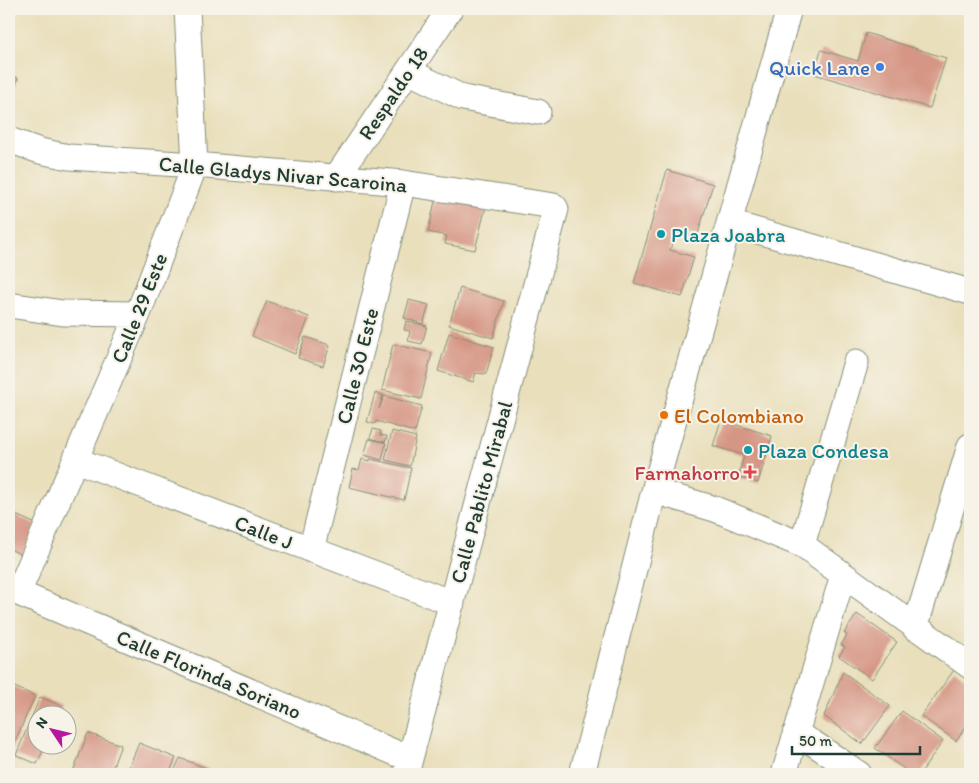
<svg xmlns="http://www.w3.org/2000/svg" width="979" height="783" font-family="Itim,sans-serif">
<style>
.building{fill:#d69685}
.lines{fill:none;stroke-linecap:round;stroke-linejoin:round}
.minor-casing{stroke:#848e78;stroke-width:27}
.minor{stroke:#fff;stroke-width:25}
.shop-dot{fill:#3f7fe0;stroke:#f7f3e8;stroke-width:2}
.culture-dot{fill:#0f9aa8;stroke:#f7f3e8;stroke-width:2}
.food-dot{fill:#e8710a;stroke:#f7f3e8;stroke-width:2}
.health-dot{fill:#e0444e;stroke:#f7f3e8;stroke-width:2}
.labels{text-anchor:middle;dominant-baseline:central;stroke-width:4;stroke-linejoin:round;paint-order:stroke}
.shop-label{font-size:21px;fill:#366cbe;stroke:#f7f3e8;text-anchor:end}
.street-label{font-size:21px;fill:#1f3d34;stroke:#f7f3e8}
.culture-label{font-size:21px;fill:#0d838f;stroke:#f7f3e8;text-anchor:start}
.food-label{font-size:21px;fill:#c56008;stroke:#f7f3e8;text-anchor:start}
.health-label{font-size:21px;fill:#be3a42;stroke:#f7f3e8;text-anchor:end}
</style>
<rect width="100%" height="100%" fill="#f7f3e8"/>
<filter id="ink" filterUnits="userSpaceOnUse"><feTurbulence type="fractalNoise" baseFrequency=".02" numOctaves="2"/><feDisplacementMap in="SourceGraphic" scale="10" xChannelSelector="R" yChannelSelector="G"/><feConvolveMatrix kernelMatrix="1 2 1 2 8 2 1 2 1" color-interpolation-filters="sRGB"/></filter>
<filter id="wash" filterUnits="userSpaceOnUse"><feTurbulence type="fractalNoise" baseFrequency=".0096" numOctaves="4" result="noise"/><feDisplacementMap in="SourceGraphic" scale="20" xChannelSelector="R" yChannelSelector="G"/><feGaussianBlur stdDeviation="1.12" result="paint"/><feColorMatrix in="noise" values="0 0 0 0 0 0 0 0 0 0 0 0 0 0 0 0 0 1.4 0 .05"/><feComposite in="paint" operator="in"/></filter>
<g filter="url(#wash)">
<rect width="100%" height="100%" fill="#e9dfbb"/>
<g id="blocks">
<path class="building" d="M866,33L946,58L930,108L814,74L821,50L858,61Z
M9,74L18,78L9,101Z
M667,170L713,184L697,237L676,231L670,250L694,257L682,297L634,283Z
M436,197L487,202L475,250L445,244L447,236L428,232Z
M460,288L504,301L493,338L449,325Z
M409,300L429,305L423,324L404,318Z
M267,301L309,317L295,354L252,336Z
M406,321L427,326L422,344L408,341L410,331L404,330Z
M449,333L494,347L486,374L476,373L473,382L438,371Z
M305,337L330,345L323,366L298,358Z
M393,344L432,353L421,399L382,390Z
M375,393L383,395L379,409L384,396L422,406L415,432L376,421L375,424L367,422Z
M721,420L772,436L758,483L738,477L744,455L713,446Z
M373,429L381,431L380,435L387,436L385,442L370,438Z
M392,431L416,437L410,466L385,460Z
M369,439L386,443L382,460L364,455Z
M362,459L370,461V459L411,468L404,500L349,487L353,469L359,470Z
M9,512L36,524L23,555L9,549Z
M857,614L897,642L872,679L839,656L845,647L841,645L847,635L844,633Z
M954,670L970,682V721L956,741L921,716Z
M843,672L890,706L862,744L824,716Z
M10,685L35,696L9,755V688Z
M40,697L62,706L58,716H38V746H45L37,764L16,755Z
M902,711L943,741L920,774H911L875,748Z
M88,733L121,745L110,774H72Z
M139,743L176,758L169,774H126Z
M180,758L211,770L209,774H173Z"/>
</g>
</g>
<g filter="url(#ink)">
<use href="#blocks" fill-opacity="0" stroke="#848e78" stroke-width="1"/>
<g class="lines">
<defs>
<path id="minor" d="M408,71L463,98L538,112
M9,140L40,151L69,157L195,165L403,183L554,206L556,209L406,774
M336,178L450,9
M730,223L970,292
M9,305L63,313L138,314
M76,460L452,603
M654,491L715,509L802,545L970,666
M802,545L856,362
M311,550L403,183
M9,589L410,759
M18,593L138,314L195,165L187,9
M915,628L970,446
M795,734L813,743L859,774
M582,774L654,491L789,9
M784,774L843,575"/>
</defs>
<use href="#minor" class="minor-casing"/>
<use href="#minor" class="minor"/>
</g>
</g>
<circle class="shop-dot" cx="880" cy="67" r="5"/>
<g class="culture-dot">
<circle cx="661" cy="234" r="5"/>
<circle cx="748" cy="450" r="5"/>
</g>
<circle class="food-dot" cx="664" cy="415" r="5"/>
<path class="health-dot" d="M747.5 464.5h5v5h5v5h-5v5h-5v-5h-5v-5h5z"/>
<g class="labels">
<g class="shop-label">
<text x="870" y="67">Quick Lane</text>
</g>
<g class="street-label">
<text transform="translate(393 93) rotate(-56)">Respaldo 18</text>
<text transform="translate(283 174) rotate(5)">Calle Gladys Nivar Scaroina</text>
<text transform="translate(139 308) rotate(-68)">Calle 29 Este</text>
<text transform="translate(357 366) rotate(-76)">Calle 30 Este</text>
<text transform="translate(481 492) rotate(-75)">Calle Pablito Mirabal</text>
<text transform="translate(264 532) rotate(21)">Calle J</text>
<text transform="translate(209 674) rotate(23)">Calle Florinda Soriano</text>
</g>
<g class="culture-label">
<text x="671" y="234">Plaza Joabra</text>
<text x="758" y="450">Plaza Condesa</text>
</g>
<g class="food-label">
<text x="674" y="415">El Colombiano</text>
</g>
<g class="health-label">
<text x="740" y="472">Farmahorro</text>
</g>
</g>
<rect width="979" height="783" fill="none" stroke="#f7f3e8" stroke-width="30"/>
<g transform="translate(52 730) rotate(305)"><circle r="24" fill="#f7f3e8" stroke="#a1aaa0"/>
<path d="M0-4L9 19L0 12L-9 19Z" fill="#b5179e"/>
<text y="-8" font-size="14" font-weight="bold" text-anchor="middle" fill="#1f3d34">N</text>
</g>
<path d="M792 746v8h128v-8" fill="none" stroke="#1f3d34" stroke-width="2.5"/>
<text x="799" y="746" font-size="15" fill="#1f3d34" stroke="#f7f3e8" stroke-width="4" paint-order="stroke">50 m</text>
</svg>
